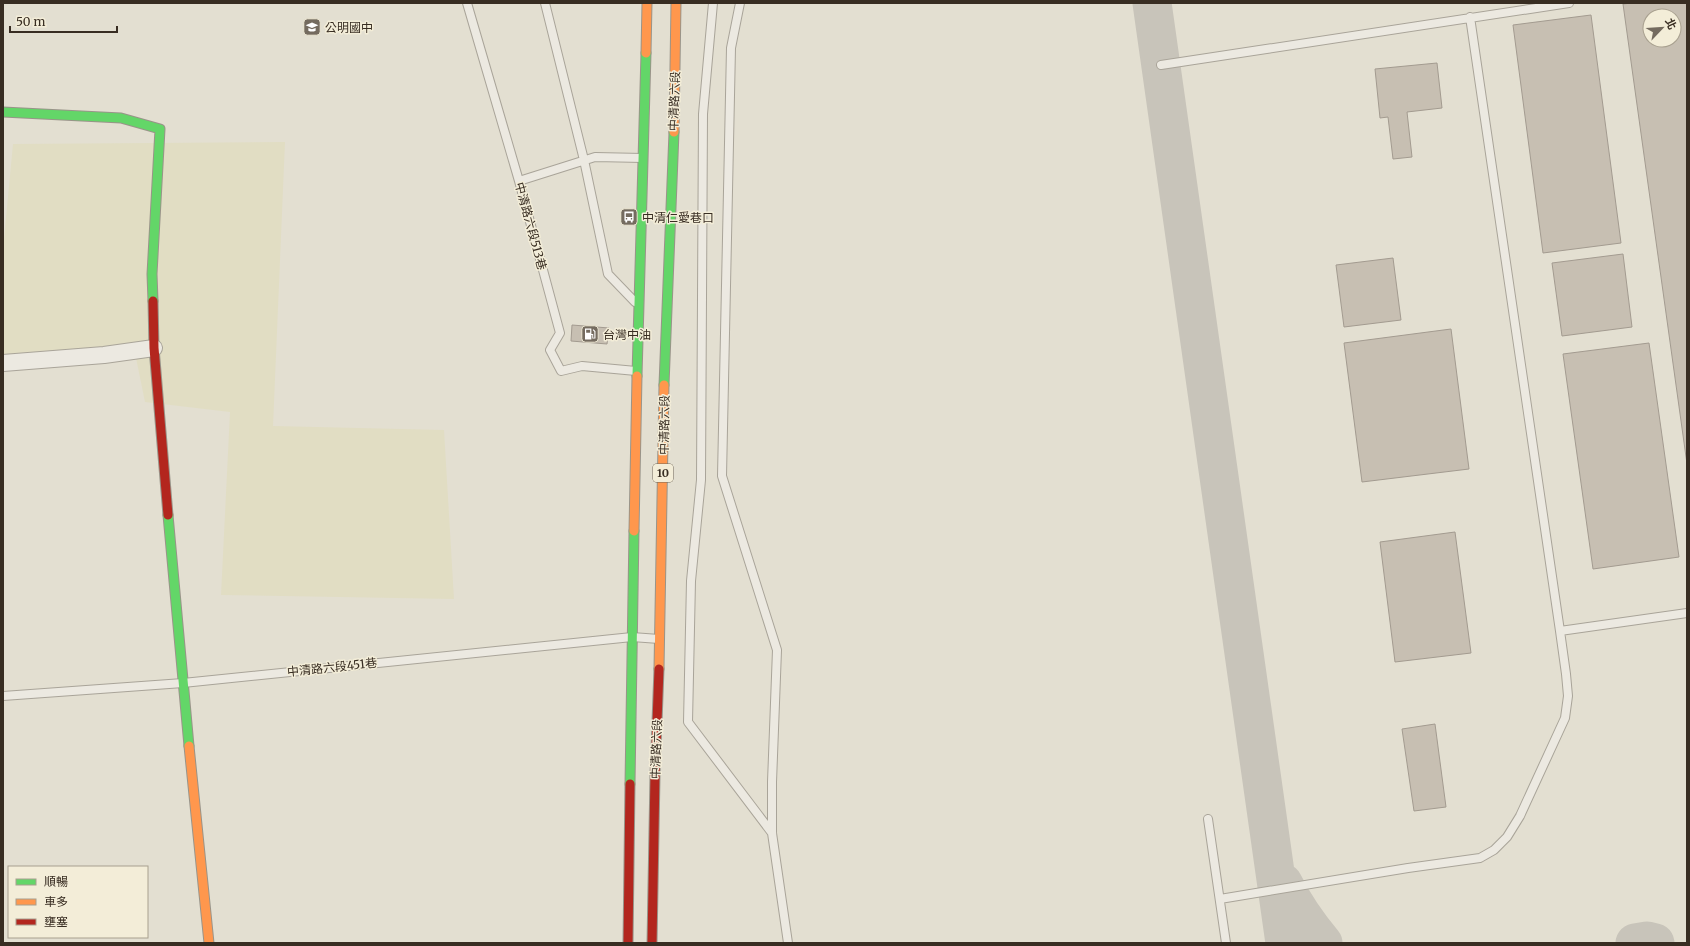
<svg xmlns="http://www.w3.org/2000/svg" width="1690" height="946" font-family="Merriweather,'Noto Sans TC',serif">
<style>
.farmland{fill:#e1ddc3}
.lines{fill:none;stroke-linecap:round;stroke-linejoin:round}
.taxiway{stroke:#c8c4ba;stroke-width:39}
.building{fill:#c7bfb2;stroke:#a39b90;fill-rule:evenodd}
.lane-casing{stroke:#a9a499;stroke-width:10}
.street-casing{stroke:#a9a499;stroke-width:18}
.fast-casing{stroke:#999489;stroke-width:11}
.slow-casing{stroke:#999489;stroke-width:11}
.jam-casing{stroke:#999489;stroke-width:11}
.lane{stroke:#ece9e1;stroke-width:8}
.street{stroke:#ece9e1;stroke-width:16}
.fast{stroke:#63d668;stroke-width:9}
.slow{stroke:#ff974d;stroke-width:9}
.jam{stroke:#b3261e;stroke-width:9}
.labels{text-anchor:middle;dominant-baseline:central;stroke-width:3;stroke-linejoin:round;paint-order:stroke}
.shield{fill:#f3edd8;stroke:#706759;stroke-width:1}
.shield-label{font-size:11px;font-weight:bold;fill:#382d22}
.poi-label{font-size:12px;fill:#382d22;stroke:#f3edd8;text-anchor:start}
.street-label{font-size:12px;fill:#382d22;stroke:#f3edd8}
</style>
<rect width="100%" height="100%" fill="#e3dfd1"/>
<path class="farmland" d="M285,142L273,426L444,430L454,599L221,595L230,412L145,402L134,348L3,355V250L13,144Z"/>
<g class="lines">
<path class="taxiway" d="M1152,3L1285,943
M1283,883C1294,905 1307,924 1323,943
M1635,943L1647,941L1655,943"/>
</g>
<path class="building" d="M1632,3H1687V464L1623,4ZM1650,16H1674V40H1650Z
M1591,15L1621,243L1543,253L1513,25Z
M1437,63L1442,108L1407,112L1412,157L1393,159L1388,117L1380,118L1375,69Z
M1623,254L1632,327L1562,336L1552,263Z
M1393,258L1401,320L1344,327L1336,265Z
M572,325L609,328L607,344L571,341Z
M1451,329L1469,469L1362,482L1344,343Z
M1649,343L1679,557L1593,569L1563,354Z
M1455,532L1471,653L1395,662L1380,542Z
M1435,724L1446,807L1414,811L1402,729Z"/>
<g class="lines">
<defs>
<path id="lane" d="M467,3L519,181L560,333L550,350L561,371L582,366L636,371
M545,3L584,160L608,274L635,302
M713,3L703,114L701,480L691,581L688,722L772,833
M740,3L731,48L722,476L777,650L772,782V833L788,943
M1470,17L1560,631
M1161,65L1569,3
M519,181L595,157L643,158
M3,696L183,683L632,637L659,639
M1208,819L1226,943
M1220,899L1408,868L1480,858L1494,850L1507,837L1520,816L1565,718L1568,696L1566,674L1560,631L1687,613"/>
<path id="street" d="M3,363L104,355L154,348"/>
<path id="fast" d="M3,112L121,118L160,129L152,274L153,301
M637,376L646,53
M664,385L674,132
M168,515L189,746
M630,784L634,531"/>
<path id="slow" d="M646,53L647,3
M674,132L676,3
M634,531L637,376
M659,669L664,385
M189,746L209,943"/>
<path id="jam" d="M153,301L154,348L168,515
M628,943L630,784
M652,943L655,775L659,669"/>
</defs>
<use href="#lane" class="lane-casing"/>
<use href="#street" class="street-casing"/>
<use href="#fast" class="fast-casing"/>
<use href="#slow" class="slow-casing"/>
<use href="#jam" class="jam-casing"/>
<use href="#lane" class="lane"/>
<use href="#street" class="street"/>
<use href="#fast" class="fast"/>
<use href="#slow" class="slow"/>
<use href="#jam" class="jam"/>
</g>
<defs>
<symbol id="school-square" viewBox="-11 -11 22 22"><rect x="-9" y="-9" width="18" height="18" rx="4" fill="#746b5f" stroke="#f3edd8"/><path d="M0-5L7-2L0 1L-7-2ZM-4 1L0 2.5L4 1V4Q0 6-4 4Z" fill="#fff"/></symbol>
<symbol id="bus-square" viewBox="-11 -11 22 22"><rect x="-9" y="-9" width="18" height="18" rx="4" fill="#746b5f" stroke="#f3edd8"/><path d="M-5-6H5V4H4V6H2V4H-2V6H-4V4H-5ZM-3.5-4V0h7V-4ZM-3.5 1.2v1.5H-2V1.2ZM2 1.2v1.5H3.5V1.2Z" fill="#fff"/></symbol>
<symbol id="fuel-square" viewBox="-11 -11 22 22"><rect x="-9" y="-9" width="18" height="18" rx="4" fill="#746b5f" stroke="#f3edd8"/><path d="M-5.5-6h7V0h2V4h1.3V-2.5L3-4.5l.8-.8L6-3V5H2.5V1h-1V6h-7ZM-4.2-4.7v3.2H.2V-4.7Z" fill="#fff"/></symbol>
</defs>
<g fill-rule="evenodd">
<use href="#school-square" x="302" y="17" width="20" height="20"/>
<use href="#bus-square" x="619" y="207" width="20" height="20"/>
<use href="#fuel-square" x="580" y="324" width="20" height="20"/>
</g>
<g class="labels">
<rect class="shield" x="653" y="464" width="20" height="18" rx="3"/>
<g class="shield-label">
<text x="663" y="473">10</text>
</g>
<g class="poi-label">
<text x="325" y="27">公明國中</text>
<text x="642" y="217">中清仁愛巷口</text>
<text x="603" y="334">台灣中油</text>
</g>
<g class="street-label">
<text transform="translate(674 101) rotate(-88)">中清路六段</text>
<text transform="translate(531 226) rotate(75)">中清路六段513巷</text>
<text transform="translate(664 425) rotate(-89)">中清路六段</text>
<text transform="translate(332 667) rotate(-6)">中清路六段451巷</text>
<text transform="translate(656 749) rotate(-88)">中清路六段</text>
</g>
</g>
<rect width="1690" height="946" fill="none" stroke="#382d22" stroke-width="8"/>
<rect x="8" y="866" width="140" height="72" fill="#f3edd8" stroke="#a8a08f"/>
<rect x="16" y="879" width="20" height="6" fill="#63d668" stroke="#a8a08f"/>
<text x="44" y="886" font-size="12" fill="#382d22">順暢</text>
<rect x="16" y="899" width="20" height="6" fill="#ff974d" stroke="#a8a08f"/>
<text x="44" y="906" font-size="12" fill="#382d22">車多</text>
<rect x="16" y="919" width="20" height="6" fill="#b3261e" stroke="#a8a08f"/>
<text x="44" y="926" font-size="12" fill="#382d22">壅塞</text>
<g transform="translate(1662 28) rotate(65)"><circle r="19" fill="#f3edd8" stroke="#a8a08f"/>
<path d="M0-3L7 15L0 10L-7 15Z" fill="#746b5f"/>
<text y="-6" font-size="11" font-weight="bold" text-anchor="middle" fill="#382d22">北</text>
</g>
<path d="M10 26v6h107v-6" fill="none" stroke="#382d22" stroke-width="2"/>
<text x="16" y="26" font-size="12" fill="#382d22" stroke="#f3edd8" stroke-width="3" paint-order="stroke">50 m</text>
</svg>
